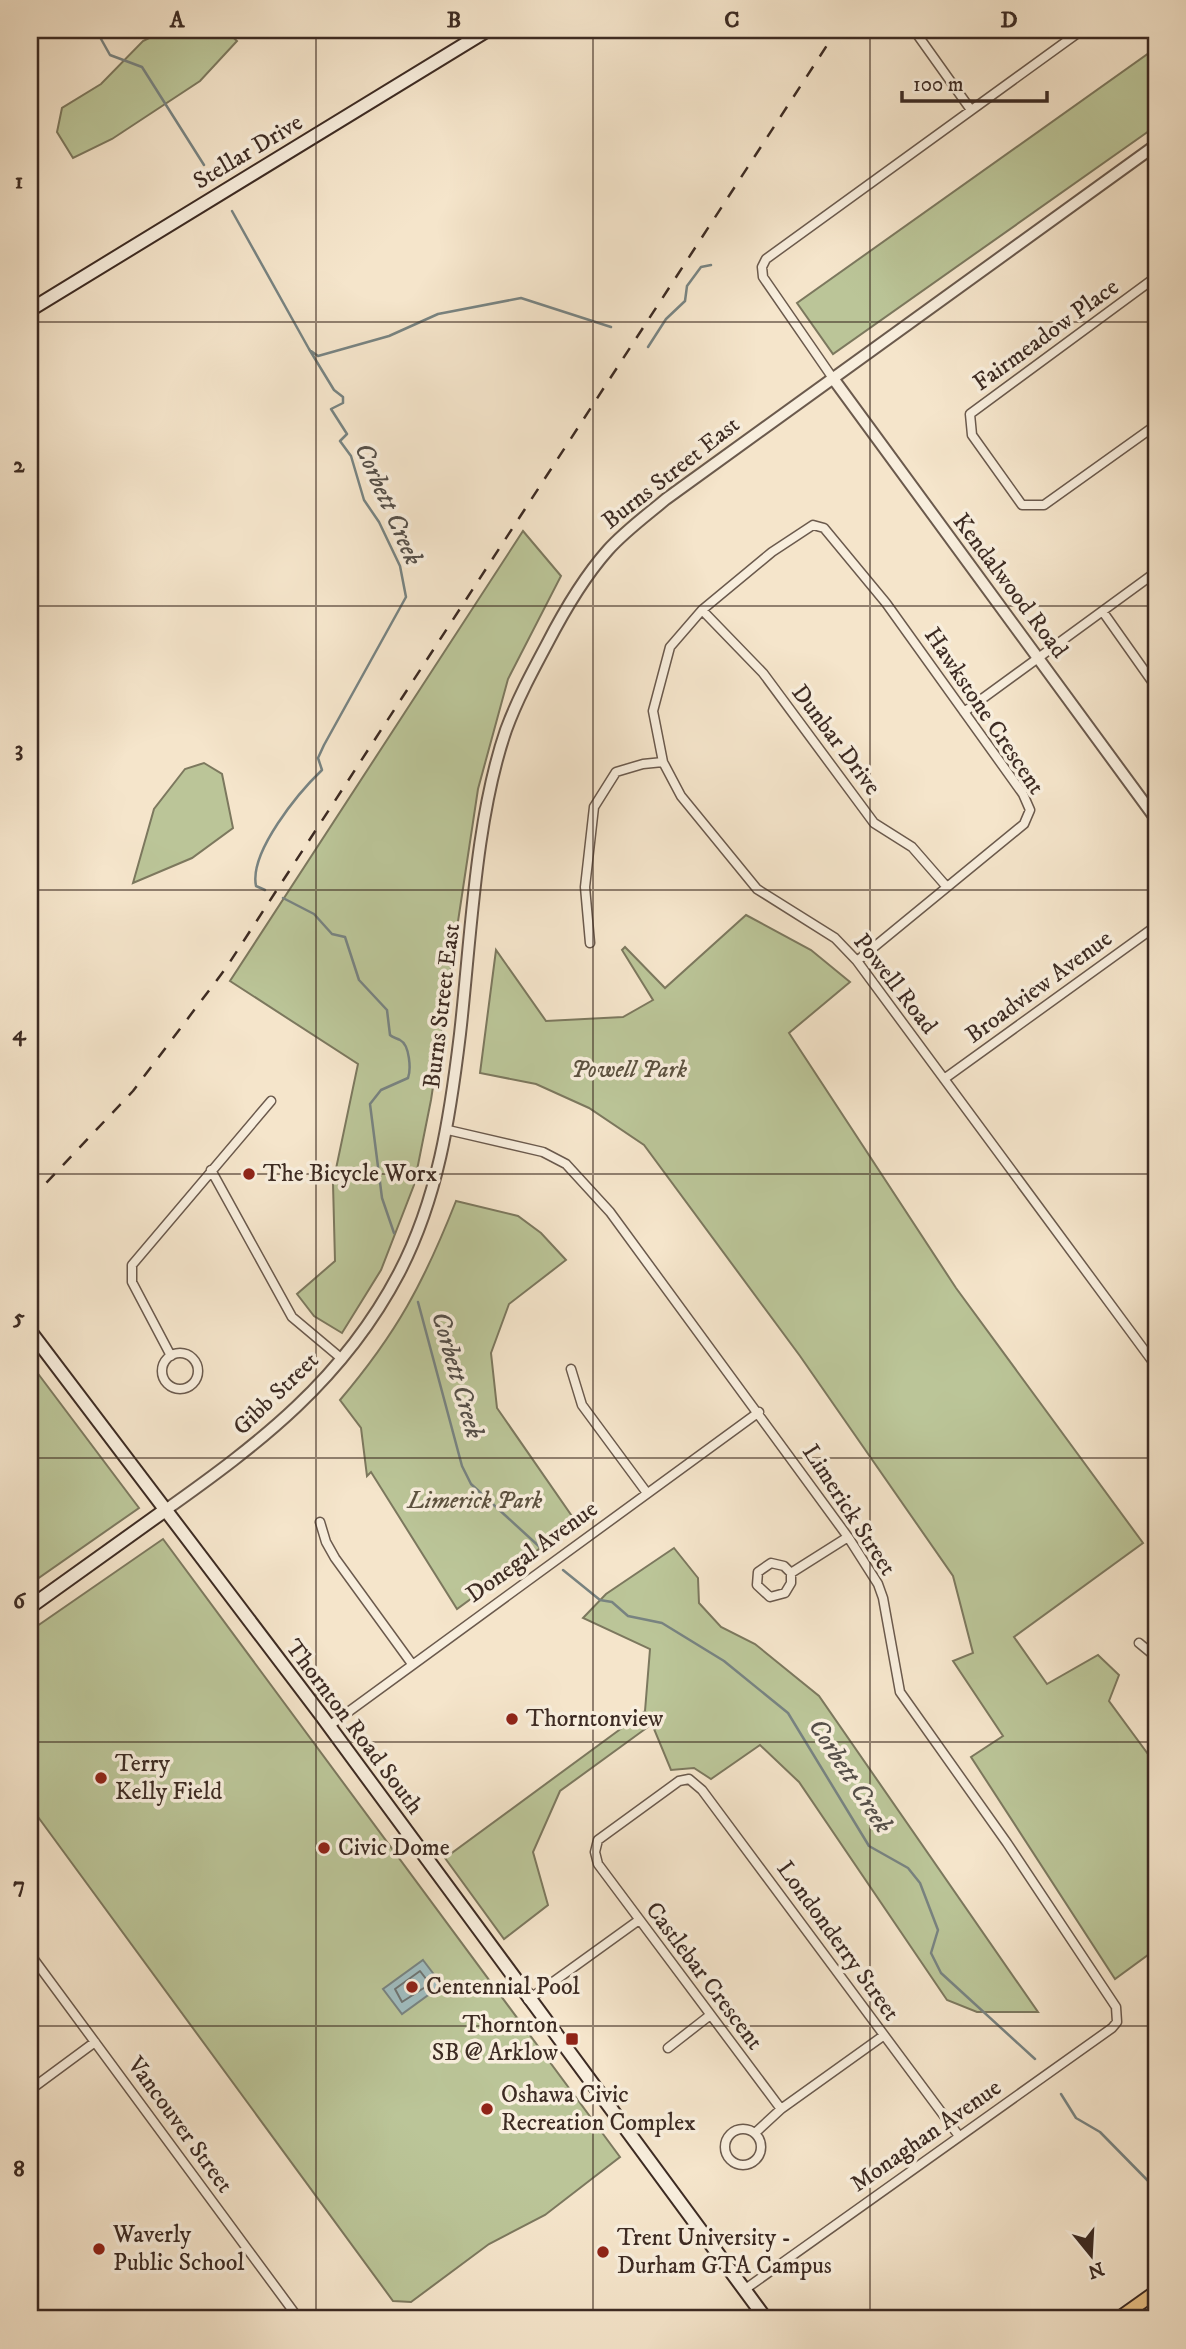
<svg xmlns="http://www.w3.org/2000/svg" width="1186" height="2349" font-family="'IM FELL DW Pica',serif">
<style>
.green{fill:#bbc598;stroke:#7c785e;stroke-width:2}
.water{fill:#a0bdc0;stroke:#788381;stroke-width:2}
.lines{fill:none;stroke-linecap:round;stroke-linejoin:round}
.shore{stroke:#6e7472;stroke-width:2}
.stream{stroke:#788381;stroke-width:2.5}
.minor-casing{stroke:#6b5a4d;stroke-width:11}
.tertiary-casing{stroke:#6b5a4d;stroke-width:14}
.secondary-casing{stroke:#3d2b23;stroke-width:16}
.primary-casing{stroke:#3d2b23;stroke-width:16}
.minor{stroke:#f8eedd;stroke-width:8}
.tertiary{stroke:#f8eedd;stroke-width:10}
.secondary{stroke:#f8eedd;stroke-width:12}
.primary{stroke:#eac286;stroke-width:12}
.rail{stroke:#3d2b23;stroke-width:2.5;stroke-dasharray:12 12;stroke-linecap:butt}
.grid{fill:none;stroke:#3d2b23;stroke-width:2;stroke-opacity:0.55}
.poi-dot{fill:#8f2418;stroke:#f8eedd;stroke-width:2.5}
.labels{text-anchor:middle;dominant-baseline:central;stroke-width:7;stroke-linejoin:round;paint-order:stroke}
.street-label{font-size:24px;fill:#3d2b23;stroke:#f8eedd}
.park-label{font-size:24px;font-style:italic;fill:#5c5240;stroke:#f8eedd}
.poi-label{font-size:24px;fill:#3d2b23;stroke:#f8eedd;text-anchor:start}
.water-label{font-size:26px;font-style:italic;fill:#56504a;stroke:#f8eedd}
.neatline{fill:none;stroke:#3d2b23;stroke-width:2.5}
.grid-label{font-size:23px;text-anchor:middle;font-weight:bold;fill:#3d2b23}
</style>
<rect width="100%" height="100%" fill="#f5e5cb"/>
<filter id="stains"><feTurbulence type="fractalNoise" baseFrequency=".00286" numOctaves="4"/><feColorMatrix values="0 0 0 0 .2 0 0 0 0 .09 0 0 0 0 .02 0 0 0 .5 -.17"/></filter>
<radialGradient id="worn" r=".72"><stop offset=".6" stop-color="#630" stop-opacity="0"/><stop offset="1" stop-color="#630" stop-opacity=".3"/></radialGradient>
<path class="green" d="M165,30H225L237,41L200,81L112,139L73,158L57,132L62,108L101,84L143,41Z
M1156,48V126L833,354L797,303Z
M523,531L561,576L508,679L478,789L431,1100L414,1185L381,1270L342,1333L314,1316L297,1294L335,1261L333,1183L358,1064L230,981Z
M204,763L222,774L233,828L192,858L133,883L154,809L185,769Z
M746,915L811,950L850,982L789,1033L956,1288L1143,1543L1014,1637L1047,1684L1098,1655L1119,1675L1109,1701L1156,1765V1967L1148,1955L1115,1979L971,1757L1003,1736L953,1661L973,1653L953,1576L800,1356L644,1145L589,1108L536,1084L480,1073L496,950L546,1021L623,1017L653,1000L622,950L625,947L665,988Z
M456,1201L518,1216L541,1233L566,1260L509,1304L491,1353L497,1408L576,1522L457,1609L371,1472L367,1476L361,1428L340,1400C397,1333 424,1282 456,1201Z
M30,1363L139,1508L30,1584Z
M163,1539L620,2157L545,2215L489,2244L411,2302L393,2301L30,1806V1631Z
M674,1548L698,1578L699,1603L721,1627L755,1644L819,1696L1038,2012H977L947,2000L799,1782L760,1745L711,1779L694,1768L671,1770L652,1724L560,1791L533,1852L548,1905L504,1939L445,1858L645,1711L650,1649L583,1618L606,1594Z"/>
<path class="water" d="M423,1960L442,1985L402,2014L383,1989Z"/>
<g class="lines">
<path class="shore" d="M420,1971L430,1984L402,2002L395,1989Z"/>
<path class="stream" d="M96,30L110,55L142,67L204,165
M232,211L309,349L334,390L343,397V403L331,409L347,434L340,441L351,456L364,500L379,522L400,566L406,597L324,745L318,758L322,770C299,792 249,852 256,886L265,890
M648,347L666,319L685,301L687,286L701,267L711,265
M311,351L318,356L389,336L438,314L521,298L611,327
M283,898L314,914L332,934L345,937L359,980L387,1010L390,1035C393,1038 397,1038 400,1040C410,1045 411,1070 408,1078L381,1090L370,1104L382,1198L394,1233
M418,1302L462,1466L471,1484L543,1550
M563,1570L600,1600L612,1602L628,1616L662,1623L724,1661L788,1713L869,1846L908,1868L920,1883L938,1930L931,1953L941,1973L1035,2059
M1061,2094L1076,2118L1100,2132L1156,2189"/>
<defs>
<path id="minor" d="M914,30L971,110
M1156,277L970,414L972,435L1022,505H1044L1156,425
M832,377L763,277L762,267L766,259L1082,30
M702,610L763,673L874,823L912,847L946,886
M1103,612L1156,687
M964,712L1156,572
M590,943L585,887L594,807L616,772L643,764L663,762
M857,961L1024,824L1030,810L1023,794L886,603L824,528L813,525L772,552L702,610L670,647L653,711L663,762L681,796L757,889L835,938L857,961L1156,1366
M944,1079L1156,926
M448,1130L543,1152L566,1164L610,1212L848,1537L878,1584L883,1598L900,1692L1007,1843L1116,2007L1117,2022L1112,2028L744,2290
M211,1170L292,1317L342,1359
M162 1371a18 18 0 1 1 36 0a18 18 0 1 1-36 0Z
M171,1356L132,1282V1265L271,1101
M571,1369L582,1405L647,1493
M320,1522L326,1542L335,1558L412,1664
M791,1573L784,1566L771,1563L758,1572L757,1585L770,1597L785,1593L791,1583V1573L848,1537
M1139,1643L1156,1657
M329,1726L759,1412
M30,1954L299,2319
M528,2000L639,1920
M668,2048L709,2016
M30,2090L95,2042
M781,2109L598,1864L595,1852L598,1840L679,1781L689,1779L702,1790L959,2136
M725 2147a18 18 0 1 1 36 0a18 18 0 1 1-36 0Z
M755,2133L781,2109L883,2036"/>
<path id="tertiary" d="M832,377L1156,819
M164,1511C260,1443 343,1380 399,1273C438,1198 450,1117 460,1034C471,938 475,820 506,730C517,700 532,672 547,644C564,611 584,577 608,550C625,531 647,515 666,499L1156,145"/>
<path id="secondary" d="M30,310L488,30
M30,1331L321,1715L766,2319
M30,1607L164,1511"/>
<path id="primary" d="M1118,2319L1156,2292"/>
</defs>
<use href="#minor" class="minor-casing"/>
<use href="#tertiary" class="tertiary-casing"/>
<use href="#secondary" class="secondary-casing"/>
<use href="#primary" class="primary-casing"/>
<use href="#minor" class="minor"/>
<use href="#tertiary" class="tertiary"/>
<use href="#secondary" class="secondary"/>
<use href="#primary" class="primary"/>
<path class="rail" d="M30,1200L133,1091L226,968L837,30"/>
</g>
<path class="grid" d="M316,30V2319M593,30V2319M870,30V2319M30,322H1156M30,606H1156M30,890H1156M30,1174H1156M30,1458H1156M30,1742H1156M30,2026H1156"/>
<g class="poi-dot">
<circle cx="249" cy="1174" r="7"/>
<circle cx="512" cy="1719" r="7"/>
<circle cx="101" cy="1778" r="7"/>
<circle cx="324" cy="1848" r="7"/>
<circle cx="412" cy="1987" r="7"/>
<rect x="565" y="2032" width="14" height="14" rx="3.5"/>
<circle cx="487" cy="2109" r="7"/>
<circle cx="99" cy="2249" r="7"/>
<circle cx="603" cy="2252" r="7"/>
</g>
<g class="labels">
<g class="street-label">
<text transform="translate(248 152) rotate(-31)">Stellar Drive</text>
<text transform="translate(1046 335) rotate(-36)">Fairmeadow Place</text>
<text transform="translate(671 473) rotate(-38)">Burns Street East</text>
<text transform="translate(1010 586) rotate(53)">Kendalwood Road</text>
<text transform="translate(984 711) rotate(56)">Hawkstone Crescent</text>
<text transform="translate(836 740) rotate(53)">Dunbar Drive</text>
<text transform="translate(895 984) rotate(52)">Powell Road</text>
<text transform="translate(1039 987) rotate(-36)">Broadview Avenue</text>
<text transform="translate(442 1006) rotate(-83)">Burns Street East</text>
<text transform="translate(276 1394) rotate(-44)">Gibb Street</text>
<text transform="translate(849 1510) rotate(57)">Limerick Street</text>
<text transform="translate(532 1552) rotate(-36)">Donegal Avenue</text>
<text transform="translate(354 1727) rotate(53)">Thornton Road South</text>
<text transform="translate(838 1941) rotate(54)">Londonderry Street</text>
<text transform="translate(704 1976) rotate(53)">Castlebar Crescent</text>
<text transform="translate(180 2125) rotate(54)">Vancouver Street</text>
<text transform="translate(926 2136) rotate(-35)">Monaghan Avenue</text>
</g>
<g class="park-label">
<text x="629" y="1070">Powell Park</text>
<text x="475" y="1501">Limerick Park</text>
</g>
<g class="poi-label">
<text x="263" y="1174">The Bicycle Worx</text>
<text x="526" y="1719">Thorntonview</text>
<text x="115" y="1764">Terry<tspan x="115" dy="28">Kelly Field</tspan></text>
<text x="338" y="1848">Civic Dome</text>
<text x="426" y="1987">Centennial Pool</text>
<text x="558" y="2025" text-anchor="end">Thornton<tspan x="558" dy="28">SB @ Arklow</tspan></text>
<text x="501" y="2095">Oshawa Civic<tspan x="501" dy="28">Recreation Complex</tspan></text>
<text x="113" y="2235">Waverly<tspan x="113" dy="28">Public School</tspan></text>
<text x="617" y="2238">Trent University -<tspan x="617" dy="28">Durham GTA Campus</tspan></text>
</g>
<g class="water-label">
<text transform="translate(388 504) rotate(66)">Corbett Creek</text>
<text transform="translate(457 1375) rotate(74)">Corbett Creek</text>
<text transform="translate(850 1776) rotate(57)">Corbett Creek</text>
</g>
</g>
<rect width="1186" height="2349" fill="none" stroke="#f5e5cb" stroke-width="77"/>
<g transform="translate(1091 2255) rotate(162)" stroke="#f8eedd" stroke-width="5" paint-order="stroke">
<path d="M0-5L12 26L0 18L-12 26Z" fill="#3d2b23"/>
<text y="-10" font-size="19" font-weight="bold" text-anchor="middle" fill="#3d2b23">N</text>
</g>
<path d="M902 91v10h145v-10" fill="none" stroke="#3d2b23" stroke-width="3.5"/>
<text x="913" y="91" font-size="21" fill="#3d2b23" stroke="#f8eedd" stroke-width="5" paint-order="stroke">100 m</text>
<rect x="38" y="38" width="1110" height="2272" class="neatline"/>
<g class="grid-label">
<text x="177" y="27">A</text>
<text x="454" y="27">B</text>
<text x="732" y="27">C</text>
<text x="1009" y="27">D</text>
<text x="19" y="188">1</text>
<text x="19" y="472">2</text>
<text x="19" y="756">3</text>
<text x="19" y="1040">4</text>
<text x="19" y="1324">5</text>
<text x="19" y="1608">6</text>
<text x="19" y="1892">7</text>
<text x="19" y="2176">8</text>
</g>
<rect width="100%" height="100%" filter="url(#stains)"/>
<rect width="100%" height="100%" fill="url(#worn)"/>
</svg>
